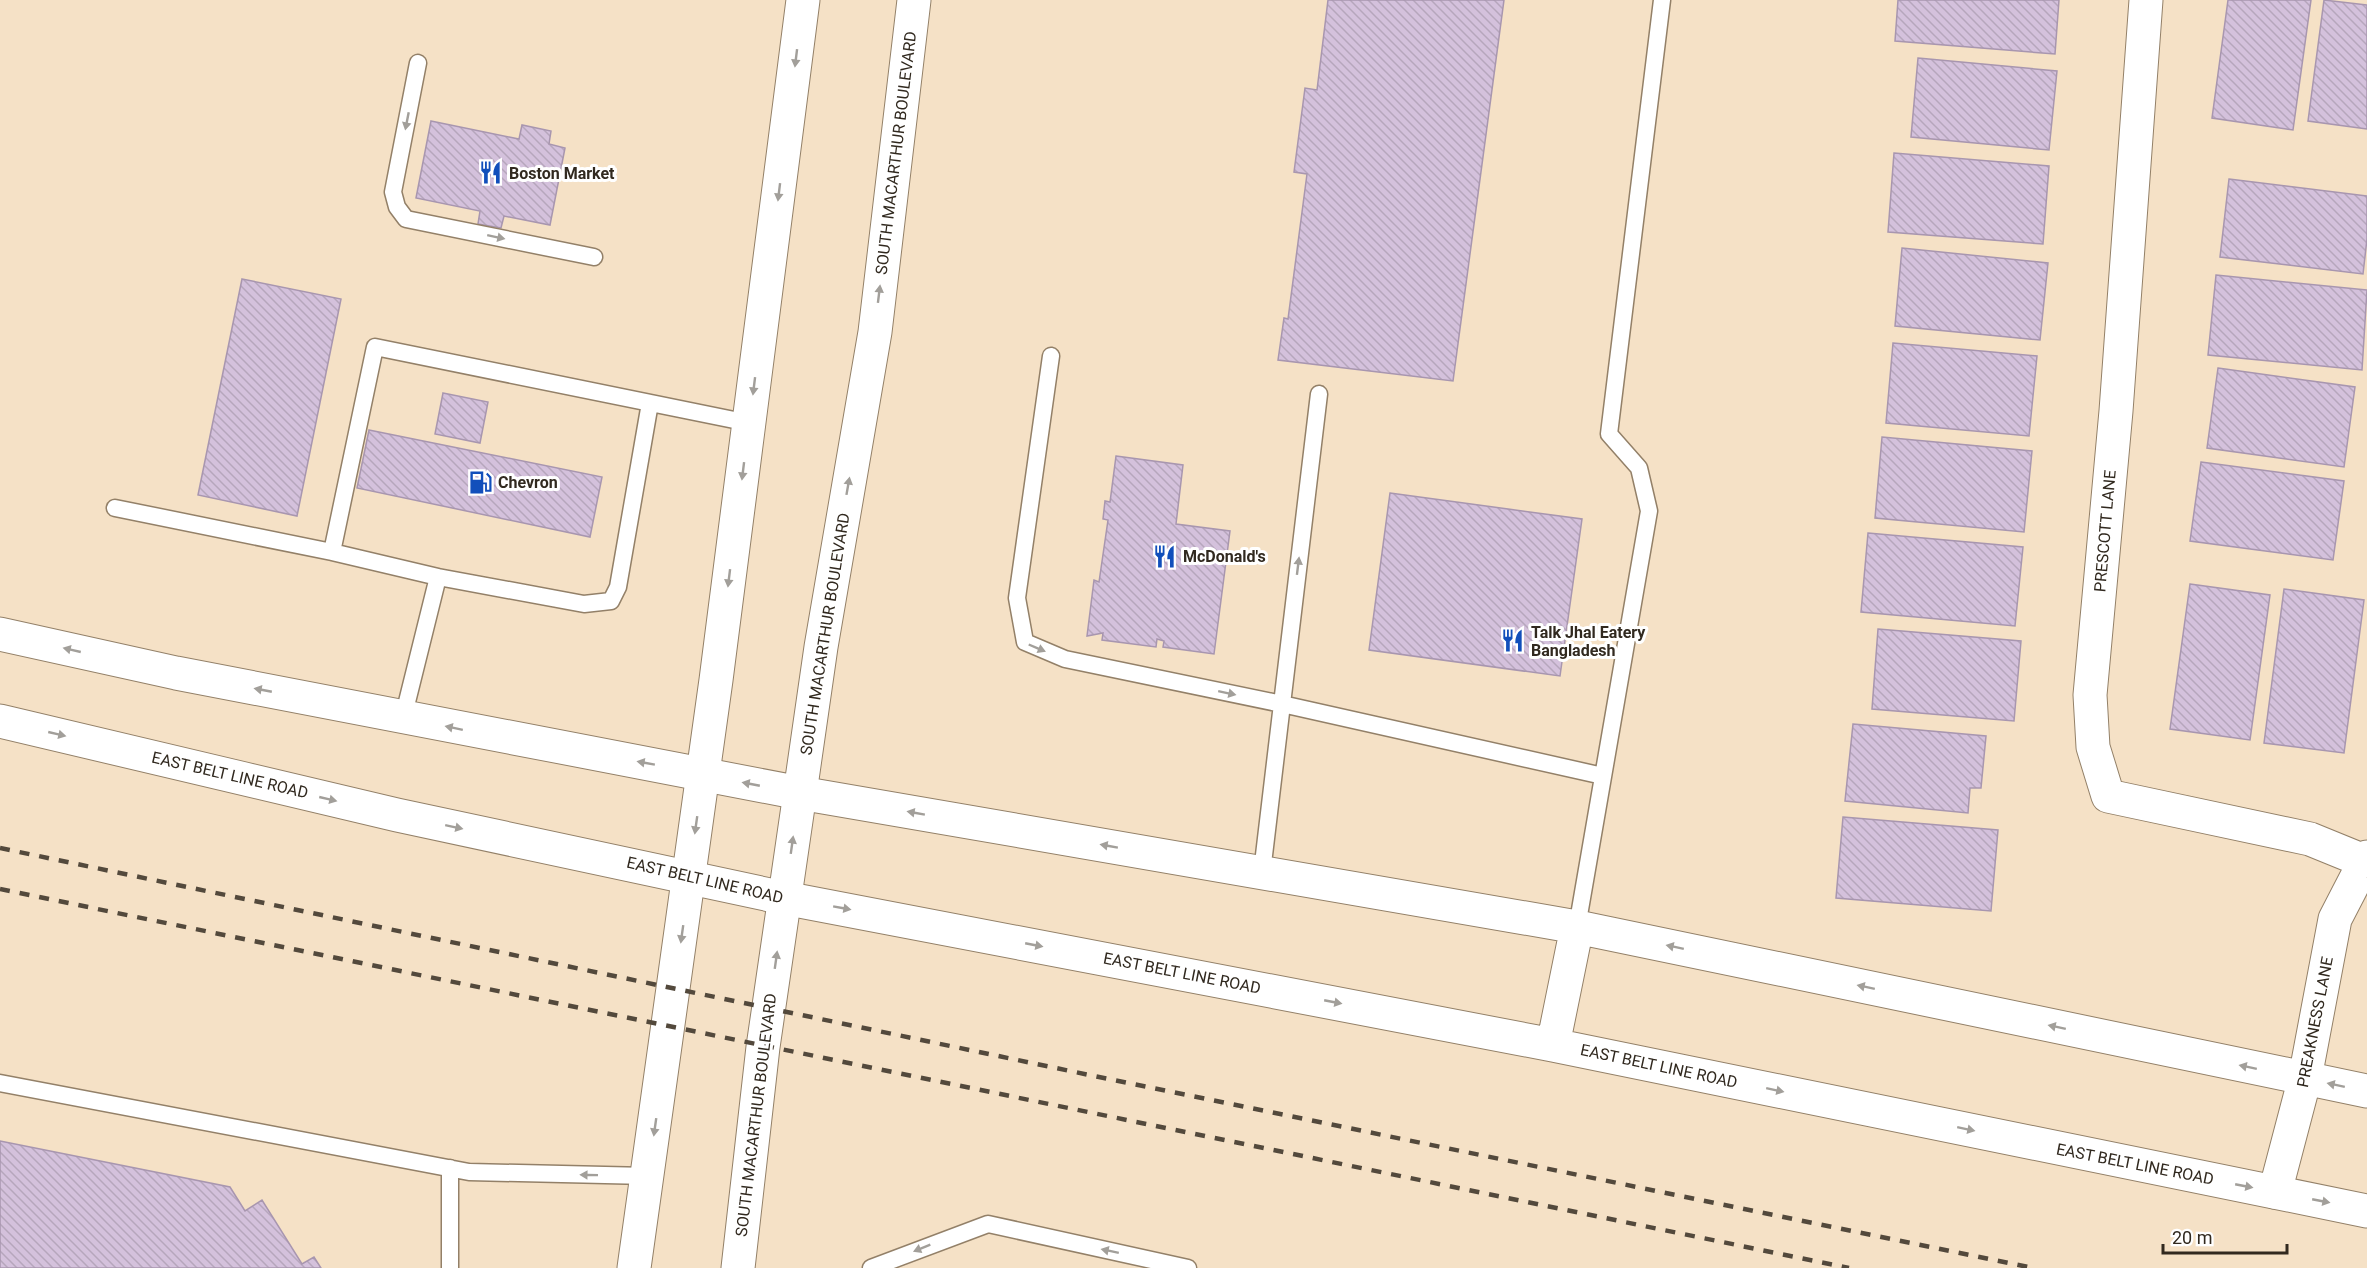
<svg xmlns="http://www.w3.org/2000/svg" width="2367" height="1268" font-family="Roboto,sans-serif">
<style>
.building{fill:url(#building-back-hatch);stroke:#a896af;stroke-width:1.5}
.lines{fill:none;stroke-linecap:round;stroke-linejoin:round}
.service-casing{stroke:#938068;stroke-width:19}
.minor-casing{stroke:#938068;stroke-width:35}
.secondary-casing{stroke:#938068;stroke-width:35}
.primary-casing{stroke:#938068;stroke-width:35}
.service{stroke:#fff;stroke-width:16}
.minor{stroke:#fff;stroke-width:33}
.secondary{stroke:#fff;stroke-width:33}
.primary{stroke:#fff;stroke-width:33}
.rail{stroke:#53493c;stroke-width:4.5;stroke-dasharray:10 10;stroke-linecap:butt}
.oneway{fill:#a29f9a}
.labels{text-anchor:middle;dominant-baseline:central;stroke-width:6;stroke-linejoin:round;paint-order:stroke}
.street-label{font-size:16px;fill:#31291f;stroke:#fff}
.poi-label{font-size:16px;font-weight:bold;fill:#31291f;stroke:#fff;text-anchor:start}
</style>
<defs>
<pattern id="building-back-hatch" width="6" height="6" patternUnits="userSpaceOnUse" patternTransform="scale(1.5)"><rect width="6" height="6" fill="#d4c1dc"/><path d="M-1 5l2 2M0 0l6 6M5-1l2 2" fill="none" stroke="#b6a6bc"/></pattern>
</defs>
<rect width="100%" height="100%" fill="#f5e1c6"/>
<path class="building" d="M1328,0H1504L1453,381L1278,360L1284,318L1288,319L1307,174L1294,172L1305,88L1317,90Z
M1898,0H2059L2055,54L1895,41Z
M2228,0H2311L2293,130L2212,118Z
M2324,0L2367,5V129L2308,121Z
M1918,58L2057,71L2049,150L1911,137Z
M431,121L519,139L522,125L551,131L549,144L565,148L550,225L504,216L501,228L478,224L480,211L416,198Z
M1894,153L2049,166L2043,244L1888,232Z
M2229,179L2367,196V239L2363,274L2220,257Z
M1902,248L2048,263L2040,340L1895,326Z
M2216,275L2367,290L2362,370L2208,355Z
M242,279L341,299L297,516L198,495Z
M1893,343L2037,356L2029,436L1886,423Z
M2218,368L2355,387L2344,467L2207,448Z
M443,393L488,402L480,443L435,434Z
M369,430L602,477L590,537L357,488Z
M1882,437L2032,451L2024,532L1875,518Z
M1116,456L1183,465L1176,524L1230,531L1214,654L1163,647L1164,641L1157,639L1156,647L1102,640L1103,633L1087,636L1094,580L1099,582L1108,520L1103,519L1105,501L1110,502Z
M2201,462L2344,481L2333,560L2190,541Z
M1390,493L1582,519L1560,676L1369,650Z
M1868,533L2023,547L2015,626L1861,612Z
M2190,584L2270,595L2250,740L2170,729Z
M2284,589L2364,600L2344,753L2264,743Z
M1878,629L2021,641L2014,721L1872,709Z
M1853,724L1986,736L1981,788H1970L1968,813L1845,801Z
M1843,817L1998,830L1991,911L1836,898Z
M0,1141L230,1187L245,1211L262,1200L302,1264L314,1257L321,1268H0Z"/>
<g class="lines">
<defs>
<path id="service" d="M418,63L393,192L397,207L406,219L594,257
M1051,356L1017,598L1025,642L1065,659L1282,704L1319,394
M115,508L332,552L375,347L749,423
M332,552L438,577L403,718
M438,577L584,604L611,601L618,587L650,403
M1262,872L1282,704L1603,776
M1577,927L1649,511L1639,468L1609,434L1662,0
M0,1083L469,1172L648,1176
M450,1168V1268
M871,1268L988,1224L1188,1268"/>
<path id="minor" d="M2146,0L2116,411L2090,695L2093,747L2108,796L2310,839L2364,861
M2275,1192L2305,1078L2335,919L2367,857"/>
<path id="secondary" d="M634,1268L716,680L803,0
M738,1268L763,1047L800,793L821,647L875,332L914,0"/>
<path id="primary" d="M0,634L176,673L800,793L1577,927L2367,1091
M0,721L397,815L784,898L1553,1045L2367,1211
M1553,1045L1577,927"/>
</defs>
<use href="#service" class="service-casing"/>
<use href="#minor" class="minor-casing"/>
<use href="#secondary" class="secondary-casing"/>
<use href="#primary" class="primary-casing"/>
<use href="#service" class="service"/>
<use href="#minor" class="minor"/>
<use href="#secondary" class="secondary"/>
<use href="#primary" class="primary"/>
<path class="rail" d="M0,848L1099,1077L2033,1268
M0,889L1849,1268"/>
</g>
<defs><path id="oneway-solid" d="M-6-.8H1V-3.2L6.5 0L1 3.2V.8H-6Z" transform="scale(1.5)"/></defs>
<g class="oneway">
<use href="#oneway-solid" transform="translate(796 58) rotate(97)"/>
<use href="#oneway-solid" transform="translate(407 121) rotate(101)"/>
<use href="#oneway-solid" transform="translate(779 192) rotate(97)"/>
<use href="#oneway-solid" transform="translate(496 237) rotate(12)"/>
<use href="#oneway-solid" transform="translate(879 294) rotate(-83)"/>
<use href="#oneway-solid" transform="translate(754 386) rotate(97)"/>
<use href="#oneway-solid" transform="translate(743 471) rotate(97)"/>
<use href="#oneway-solid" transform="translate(848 486) rotate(-80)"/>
<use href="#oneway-solid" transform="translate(1298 566) rotate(-83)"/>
<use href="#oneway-solid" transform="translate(729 578) rotate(97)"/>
<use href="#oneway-solid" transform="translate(1037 648) rotate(23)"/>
<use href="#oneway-solid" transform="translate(72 650) rotate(-167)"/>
<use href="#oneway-solid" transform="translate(263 690) rotate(-169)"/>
<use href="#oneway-solid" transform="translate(1227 693) rotate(12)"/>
<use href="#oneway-solid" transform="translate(454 728) rotate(-168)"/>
<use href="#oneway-solid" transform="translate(57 734) rotate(13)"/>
<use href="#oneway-solid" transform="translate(646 763) rotate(-170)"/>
<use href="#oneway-solid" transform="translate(751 784) rotate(-169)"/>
<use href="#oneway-solid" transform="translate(328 799) rotate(13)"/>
<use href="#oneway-solid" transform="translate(916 813) rotate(-170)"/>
<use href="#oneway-solid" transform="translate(696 825) rotate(98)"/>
<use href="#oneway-solid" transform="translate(454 827) rotate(12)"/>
<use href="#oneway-solid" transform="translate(792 845) rotate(-82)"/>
<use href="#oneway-solid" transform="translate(1109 846) rotate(-170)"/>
<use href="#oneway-solid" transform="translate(842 908) rotate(10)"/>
<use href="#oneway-solid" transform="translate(682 934) rotate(98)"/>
<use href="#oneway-solid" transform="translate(1034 945) rotate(11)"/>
<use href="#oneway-solid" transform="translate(1675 947) rotate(-168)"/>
<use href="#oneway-solid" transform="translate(776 960) rotate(-82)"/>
<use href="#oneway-solid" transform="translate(1866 987) rotate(-168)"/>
<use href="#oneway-solid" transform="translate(1333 1002) rotate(11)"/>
<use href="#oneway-solid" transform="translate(2057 1027) rotate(-168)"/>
<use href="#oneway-solid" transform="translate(2248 1067) rotate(-168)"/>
<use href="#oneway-solid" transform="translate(2336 1085) rotate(-168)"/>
<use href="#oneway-solid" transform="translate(1775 1090) rotate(12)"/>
<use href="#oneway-solid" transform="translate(655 1127) rotate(98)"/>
<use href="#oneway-solid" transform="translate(1966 1129) rotate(12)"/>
<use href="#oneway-solid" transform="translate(589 1175) rotate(-179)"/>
<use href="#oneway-solid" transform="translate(2244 1186) rotate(11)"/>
<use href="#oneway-solid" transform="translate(2321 1201) rotate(11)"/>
<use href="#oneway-solid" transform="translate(922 1248) rotate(158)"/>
<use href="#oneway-solid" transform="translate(1110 1251) rotate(-168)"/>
</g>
<defs>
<symbol id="restaurant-bare" viewBox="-9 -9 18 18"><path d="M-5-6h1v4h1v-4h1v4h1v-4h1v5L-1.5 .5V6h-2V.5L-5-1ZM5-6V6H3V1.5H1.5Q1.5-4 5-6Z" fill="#114fbb" stroke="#fff" stroke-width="2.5" paint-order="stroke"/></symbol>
<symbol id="fuel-bare" viewBox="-9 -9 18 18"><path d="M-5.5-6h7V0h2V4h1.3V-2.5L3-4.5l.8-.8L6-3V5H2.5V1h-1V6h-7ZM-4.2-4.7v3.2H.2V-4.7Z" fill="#114fbb" stroke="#fff" stroke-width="2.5" paint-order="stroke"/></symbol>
</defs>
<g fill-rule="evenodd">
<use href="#restaurant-bare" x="474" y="156" width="33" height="33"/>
<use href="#fuel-bare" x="464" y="466" width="33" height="33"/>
<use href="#restaurant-bare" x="1148" y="540" width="33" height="33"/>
<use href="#restaurant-bare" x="1496" y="624" width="33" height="33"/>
</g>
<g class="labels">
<g class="street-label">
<text transform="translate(896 153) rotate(-83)">SOUTH MACARTHUR BOULEVARD</text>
<text transform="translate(2105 531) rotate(-85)">PRESCOTT LANE</text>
<text transform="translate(825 634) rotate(-81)">SOUTH MACARTHUR BOULEVARD</text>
<text transform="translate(230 775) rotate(13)">EAST BELT LINE ROAD</text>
<text transform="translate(705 880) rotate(13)">EAST BELT LINE ROAD</text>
<text transform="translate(1182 973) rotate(11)">EAST BELT LINE ROAD</text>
<text transform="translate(2315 1022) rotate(-79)">PREAKNESS LANE</text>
<text transform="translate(1659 1066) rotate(12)">EAST BELT LINE ROAD</text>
<text transform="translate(756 1115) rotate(-83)">SOUTH MACARTHUR BOULEVARD</text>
<text transform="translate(2135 1164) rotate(11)">EAST BELT LINE ROAD</text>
</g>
<g class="poi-label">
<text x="509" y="173">Boston Market</text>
<text x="498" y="482">Chevron</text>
<text x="1183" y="556">McDonald's</text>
<text x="1531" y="632">Talk Jhal Eatery<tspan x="1531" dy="18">Bangladesh</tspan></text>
</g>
</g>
<path d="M2163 1244v9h124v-9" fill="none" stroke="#31291f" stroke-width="3"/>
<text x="2172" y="1244" font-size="18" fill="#31291f" stroke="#ffffff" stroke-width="4.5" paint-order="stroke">20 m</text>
</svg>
